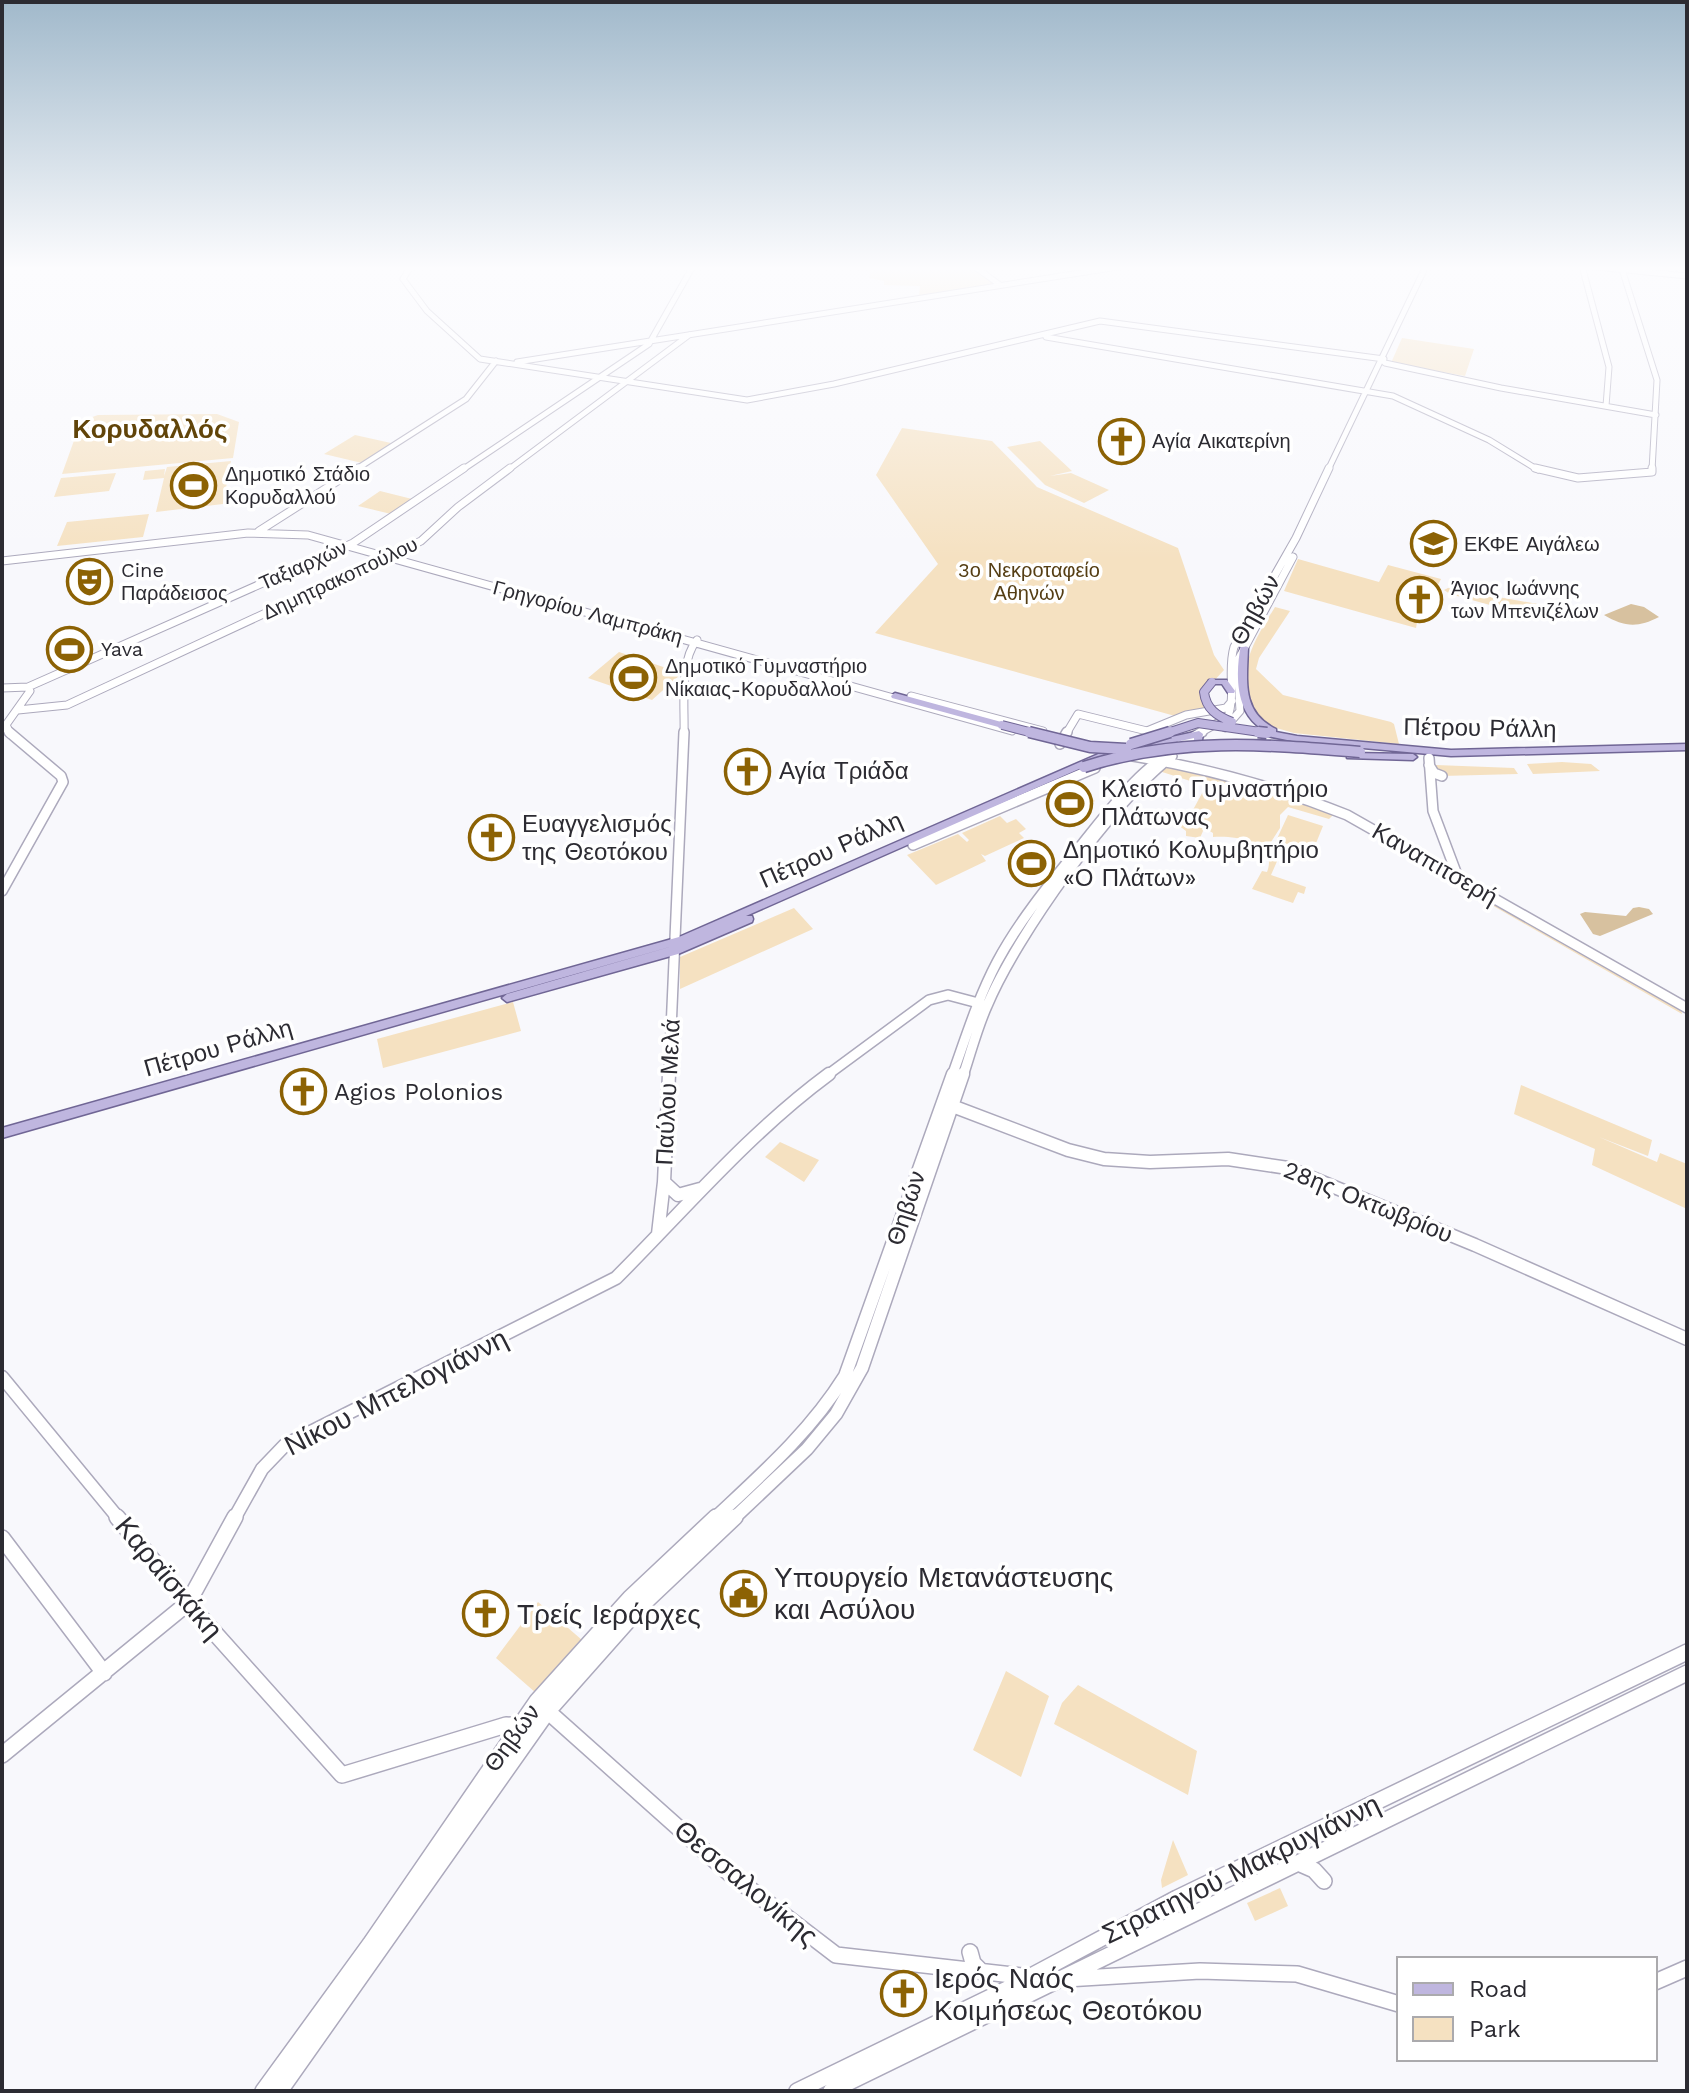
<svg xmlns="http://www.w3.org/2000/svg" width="1689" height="2093" font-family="'Work Sans',sans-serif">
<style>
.green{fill:#f5e1c1}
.water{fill:#d7c19f}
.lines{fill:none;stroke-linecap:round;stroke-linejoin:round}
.secondary-far4-casing{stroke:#aca9bc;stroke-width:7}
.secondary-far3-casing{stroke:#aca9bc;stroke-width:9}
.secondary-far2-casing{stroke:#aca9bc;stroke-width:12}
.secondary-far1-casing{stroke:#aca9bc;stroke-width:15}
.secondary-casing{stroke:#aca9bc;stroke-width:18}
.primary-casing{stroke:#706695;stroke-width:3}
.secondary-far4{stroke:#fff;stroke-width:5}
.secondary-far3{stroke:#fff;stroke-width:7}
.secondary-far2{stroke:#fff;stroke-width:9}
.secondary-far1{stroke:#fff;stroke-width:12}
.secondary{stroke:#fff;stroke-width:15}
.primary{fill:#bfb6df;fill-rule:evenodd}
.primary-bridge-far1-casing{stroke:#706695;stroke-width:10;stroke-linecap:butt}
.primary-bridge-casing{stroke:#706695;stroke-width:13;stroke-linecap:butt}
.primary-bridge-far1{stroke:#bfb6df;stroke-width:8}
.primary-bridge{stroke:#bfb6df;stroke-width:10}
.labels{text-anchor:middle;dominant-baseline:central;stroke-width:7;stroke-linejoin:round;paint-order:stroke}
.far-poi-label{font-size:20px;fill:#2c2b32;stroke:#fff;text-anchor:start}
.far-street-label{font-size:20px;fill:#2c2b32;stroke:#fff}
.far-park-label{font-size:20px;fill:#553e14;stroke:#fff}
.street-label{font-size:24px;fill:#2c2b32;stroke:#fff}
.poi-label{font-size:24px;fill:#2c2b32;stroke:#fff;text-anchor:start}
.far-district-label{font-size:26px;font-weight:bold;fill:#614409;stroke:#fff}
.near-street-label{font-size:28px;fill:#2c2b32;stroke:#fff}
.near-poi-label{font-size:28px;fill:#2c2b32;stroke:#fff;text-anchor:start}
</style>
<rect width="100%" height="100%" fill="#f8f8fc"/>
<path class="green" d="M817,266H971L996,284L919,296L920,286L884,285V281L869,278L871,271Z
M1402,338L1474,349L1465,376L1391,363Z
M217,414L239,422L233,458L62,474L81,421L98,415Z
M902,428L992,441L1037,487L1178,548L1214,655L1224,670L1201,695L1207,710L1185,711L1175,716L875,633L938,564L876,475Z
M355,435L391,443L362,463L324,454Z
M1040,441L1072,471L1050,476L1071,473L1109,490L1084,503L1045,485L1007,447Z
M231,461L223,504L156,512L164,478L143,480L145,471L165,469L164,476L167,467Z
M116,473L109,491L54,497L61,478Z
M380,491L412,499L391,514L358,506Z
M149,514L143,537L57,546L67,522Z
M1298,559L1379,582L1388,565L1441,579L1429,602L1419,612L1416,628L1284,591Z
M1448,588L1549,606L1558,608L1556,613L1543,616L1521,610L1519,613L1450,594L1444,590Z
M1275,607L1290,611L1259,658L1256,669L1283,695L1391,722L1394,724L1399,744L1294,733L1259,723C1237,670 1246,654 1275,607Z
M619,652L681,673L680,675L652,700L588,678Z
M1562,762L1591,764L1600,771L1533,774L1527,764Z
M1170,765L1309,804L1334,814L1329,819L1288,807L1280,815V828L1271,842L1275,843L1288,815L1323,826L1310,858L1282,850L1271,875L1306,887L1304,894L1298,892L1293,903L1252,889L1262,871L1267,872C1279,841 1233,835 1213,837V833L1208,830L1203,831L1200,838L1186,836V831L1178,825L1188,819L1206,786L1159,771Z
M1436,765L1514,768L1518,774L1442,776L1435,769Z
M1072,789L1077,792L1081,790L1095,801L1060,818L1046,806L1050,804L1047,801Z
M1000,816L1007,823L1016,819L1026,829L1019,833L1024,838L985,856L981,854L986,861L936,885L907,855L958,834L967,842L969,840L962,833Z
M1464,886L1681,1009L1682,1014L1462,888Z
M794,908L813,929L680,989V957Z
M513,1002L521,1031L383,1068L377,1039Z
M1521,1085L1652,1140L1648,1156L1599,1137L1657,1162L1660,1153L1687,1164V1209L1592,1165L1595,1149L1514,1114Z
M780,1142L819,1160L804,1182L765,1157Z
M538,1602L582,1640L536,1693L496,1658Z
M1006,1671L1049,1696L1021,1777L973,1750Z
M1078,1685L1197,1751L1188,1795L1054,1724L1062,1703Z
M1173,1840L1188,1875L1162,1888L1161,1880Z
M1280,1888L1288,1906L1255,1921L1247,1903Z"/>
<path class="water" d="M1631,604L1644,607L1659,617C1638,628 1624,627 1604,615Z
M1639,907L1649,909L1653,914L1600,936L1593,934L1580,914L1585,912L1626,916L1633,908Z"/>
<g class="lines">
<defs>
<path id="secondary-far4" d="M974,266L1000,285
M1582,266L1609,367L1606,406
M1586,266L1687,276
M1621,266L1657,380L1652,470
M403,279L427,311L480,359L747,400L834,384L1100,321L1384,359
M403,279L411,266
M1046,337L1393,396L1489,440L1538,470
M1381,359L1385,363L1501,388L1656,415
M517,362L1124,266
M355,470L466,399L496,361
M462,470L649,344L693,266
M508,470L689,335
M1328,470L1426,266"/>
<path id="secondary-far3" d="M1535,468L1578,478L1652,472V468
M259,531L358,468
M2,561L248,533L308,535L1012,731
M28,687L353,543L464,468
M2,688L28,687L30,691L3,729
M911,696L1043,731
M18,710L67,705L421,541L458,507L510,468
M7,727L10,734
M1225,728L1240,711L1237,662L1293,557
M684,734C685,707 679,661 697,640
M1066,734L1078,714L1147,731L1186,715L1226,708L1232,701
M1198,734L1228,717C1236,694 1227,670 1234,647L1296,538L1329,468"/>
<path id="secondary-far2" d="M1060,744L1067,732
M1133,756C1205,768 1279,788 1347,815L1687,1008
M1429,758L1433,811L1459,880
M1429,765L1434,773L1442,776
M913,845L1095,768
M2,891L63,782L61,776L9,732
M669,1076L684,732
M826,1076L929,1000L948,995L982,1004
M952,1076C966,1037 978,998 997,962C1020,919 1052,881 1083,843C1123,793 1144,764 1202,732
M963,1076C971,1052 977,1028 987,1006C1016,936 1112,802 1172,756"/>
<path id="secondary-far1" d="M947,1104L1068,1150L1104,1159L1150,1162L1228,1159L1288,1168L1475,1245L1687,1339
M664,1182L678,1195L700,1189
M658,1234L664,1182L669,1074
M2,1377L119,1519
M234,1519L262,1469L285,1445L616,1278C685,1209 749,1133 829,1074
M714,1519C762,1474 810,1432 845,1376L953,1074
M733,1519L807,1449L836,1414L862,1368L963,1074"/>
<path id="secondary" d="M117,1517L188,1603L342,1775L506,1725L520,1726
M2,1538L104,1673
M544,1708L729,1873L836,1955L1030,1977
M2,1755L188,1603L235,1517
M1298,1863L1314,1870L1324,1881
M970,1952L973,1963L980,1970
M1066,1979L1200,1971L1297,1974L1399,2004
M1655,1982L1687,1968
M263,2091L370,1944L537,1701L630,1598L716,1517
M280,2091L548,1711L642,1605L735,1517
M797,2091L1005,1990L1177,1898L1687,1652
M831,2091L1687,1673"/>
<path id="primary" d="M1241,645L1248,647C1247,681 1241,712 1276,729V732L1297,736L1451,750L1687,744V750L1451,756L1297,742L1267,736L1263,733L1266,731C1235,716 1235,674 1241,645Z
M1209,680H1227L1235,691L1234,693H1228L1222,684H1209Z
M895,693L1005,723L1006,725L1002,728L892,698L891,696Z
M1199,731L1203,734L1202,740L1209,748L1208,750H1202L1194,741V738L1126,753L1122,750L746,916H752L753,919L752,922L678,954L507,1002L502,998L507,994L680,944L2,1138V1128L679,937L1119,745H1125L1126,747Z
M1350,753L1413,754L1417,757L1413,760L1347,758V754Z"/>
</defs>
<use href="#secondary-far4" class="secondary-far4-casing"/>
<use href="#secondary-far3" class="secondary-far3-casing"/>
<use href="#secondary-far2" class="secondary-far2-casing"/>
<use href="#secondary-far1" class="secondary-far1-casing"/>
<use href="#secondary" class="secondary-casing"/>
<use href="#primary" class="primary-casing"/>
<use href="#secondary-far4" class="secondary-far4"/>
<use href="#secondary-far3" class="secondary-far3"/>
<use href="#secondary-far2" class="secondary-far2"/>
<use href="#secondary-far1" class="secondary-far1"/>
<use href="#secondary" class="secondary"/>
<use href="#primary" class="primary"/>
<defs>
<path id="primary-bridge-far1" d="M1212,682L1204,692C1206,709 1217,716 1232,722
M1002,725L1037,734
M1164,734L1198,723L1267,733"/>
<path id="primary-bridge" d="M1029,732L1090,747L1126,749
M1258,732L1267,733
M1131,744L1170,732
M1084,767C1176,737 1265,744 1360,752"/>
</defs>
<use href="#primary-bridge-far1" class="primary-bridge-far1-casing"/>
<use href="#primary-bridge" class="primary-bridge-casing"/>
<use href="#primary-bridge-far1" class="primary-bridge-far1"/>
<use href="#primary-bridge" class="primary-bridge"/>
</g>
<linearGradient id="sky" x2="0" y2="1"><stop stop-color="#a1b9cb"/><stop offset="0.48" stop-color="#fcfcfe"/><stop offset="1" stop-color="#fcfcfe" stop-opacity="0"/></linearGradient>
<rect width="1689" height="559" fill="url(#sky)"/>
<defs>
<symbol id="church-ring" viewBox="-11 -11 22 22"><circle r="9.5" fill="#fff" stroke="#8c6204" stroke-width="1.5"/><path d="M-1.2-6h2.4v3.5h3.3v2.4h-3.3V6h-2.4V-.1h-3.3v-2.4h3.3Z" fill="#8c6204"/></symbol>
<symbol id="stadium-ring" viewBox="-11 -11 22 22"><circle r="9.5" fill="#fff" stroke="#8c6204" stroke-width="1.5"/><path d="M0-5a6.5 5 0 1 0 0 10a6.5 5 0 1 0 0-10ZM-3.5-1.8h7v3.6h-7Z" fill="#8c6204"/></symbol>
<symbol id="school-ring" viewBox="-11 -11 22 22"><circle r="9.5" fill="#fff" stroke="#8c6204" stroke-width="1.5"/><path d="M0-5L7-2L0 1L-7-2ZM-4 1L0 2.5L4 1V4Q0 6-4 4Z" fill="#8c6204"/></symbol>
<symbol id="theatre-ring" viewBox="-11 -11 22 22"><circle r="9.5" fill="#fff" stroke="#8c6204" stroke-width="1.5"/><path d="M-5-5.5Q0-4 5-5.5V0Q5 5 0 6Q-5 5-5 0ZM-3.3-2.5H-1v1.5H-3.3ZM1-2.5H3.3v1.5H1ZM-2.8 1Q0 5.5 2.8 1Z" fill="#8c6204"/></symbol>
<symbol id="civic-ring" viewBox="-11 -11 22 22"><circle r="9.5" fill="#fff" stroke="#8c6204" stroke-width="1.5"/><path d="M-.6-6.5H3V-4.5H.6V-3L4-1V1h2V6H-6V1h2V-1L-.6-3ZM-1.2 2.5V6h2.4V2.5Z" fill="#8c6204"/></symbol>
</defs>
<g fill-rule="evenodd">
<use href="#church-ring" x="1096" y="416" width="51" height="51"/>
<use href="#stadium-ring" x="168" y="460" width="51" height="51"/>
<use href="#school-ring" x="1408" y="518" width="51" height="51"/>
<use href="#theatre-ring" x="64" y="556" width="51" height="51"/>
<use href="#church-ring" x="1394" y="574" width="51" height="51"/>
<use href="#stadium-ring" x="44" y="624" width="51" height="51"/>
<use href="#stadium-ring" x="608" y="652" width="51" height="51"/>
<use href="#church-ring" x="722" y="746" width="51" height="51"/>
<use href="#stadium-ring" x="1044" y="778" width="51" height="51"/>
<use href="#church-ring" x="466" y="812" width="51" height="51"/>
<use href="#stadium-ring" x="1006" y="838" width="51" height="51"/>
<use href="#church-ring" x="278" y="1066" width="51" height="51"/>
<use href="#civic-ring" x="718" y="1568" width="51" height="51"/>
<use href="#church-ring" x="460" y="1588" width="51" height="51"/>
<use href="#church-ring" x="878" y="1968" width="51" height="51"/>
</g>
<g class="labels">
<g class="far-poi-label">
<text x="1152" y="441">Αγία Αικατερίνη</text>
<text x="225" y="474">Δημοτικό Στάδιο<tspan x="225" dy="23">Κορυδαλλού</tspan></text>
<text x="1464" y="544">ΕΚΦΕ Αιγάλεω</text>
<text x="121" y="570">Cine<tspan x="121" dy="23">Παράδεισος</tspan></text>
<text x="1451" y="588">Άγιος Ιωάννης<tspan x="1451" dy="23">των Μπενιζέλων</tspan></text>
<text x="101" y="649">Yava</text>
<text x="665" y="666">Δημοτικό Γυμναστήριο<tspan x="665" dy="23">Νίκαιας-Κορυδαλλού</tspan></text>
</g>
<g class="far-street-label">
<text transform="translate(303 565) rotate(-24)">Ταξιαρχών</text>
<text transform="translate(340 578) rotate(-25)">Δημητρακοπούλου</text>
<text transform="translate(588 612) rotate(15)">Γρηγορίου Λαμπράκη</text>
</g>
<g class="far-park-label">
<text x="1029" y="570">3ο Νεκροταφείο<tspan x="1029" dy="23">Αθηνών</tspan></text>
</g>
<g class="street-label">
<text transform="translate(1255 610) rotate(-61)">Θηβών</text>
<text transform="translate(1480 728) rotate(1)">Πέτρου Ράλλη</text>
<text transform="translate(831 850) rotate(-24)">Πέτρου Ράλλη</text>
<text transform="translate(1435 864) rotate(30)">Καναπιτσερή</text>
<text transform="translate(218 1048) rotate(-16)">Πέτρου Ράλλη</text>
<text transform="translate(668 1092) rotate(-87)">Παύλου Μελά</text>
<text transform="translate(1368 1202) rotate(22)">28ης Οκτωβρίου</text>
<text transform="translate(906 1208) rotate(-72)">Θηβών</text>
<text transform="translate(512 1738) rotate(-54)">Θηβών</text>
</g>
<g class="poi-label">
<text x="779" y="771">Αγία Τριάδα</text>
<text x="1101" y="789">Κλειστό Γυμναστήριο<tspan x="1101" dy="28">Πλάτωνας</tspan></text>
<text x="522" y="824">Ευαγγελισμός<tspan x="522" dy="28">της Θεοτόκου</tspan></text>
<text x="1063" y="850">Δημοτικό Κολυμβητήριο<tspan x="1063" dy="28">«Ο Πλάτων»</tspan></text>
<text x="334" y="1092">Agios Polonios</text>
</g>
<g class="far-district-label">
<text x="150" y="429">Κορυδαλλός</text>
</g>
<g class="near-street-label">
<text transform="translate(396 1392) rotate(-27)">Νίκου Μπελογιάννη</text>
<text transform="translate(169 1578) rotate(50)">Καραϊσκάκη</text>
<text transform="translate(1241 1869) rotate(-26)">Στρατηγού Μακρυγιάννη</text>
<text transform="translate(746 1883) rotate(40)">Θεσσαλονίκης</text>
</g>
<g class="near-poi-label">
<text x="774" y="1577">Υπουργείο Μετανάστευσης<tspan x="774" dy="32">και Ασύλου</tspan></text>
<text x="517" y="1614">Τρείς Ιεράρχες</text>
<text x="934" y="1978">Ιερός Ναός<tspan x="934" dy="32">Κοιμήσεως Θεοτόκου</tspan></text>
</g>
</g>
<rect width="1689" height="2093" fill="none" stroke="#2c2b32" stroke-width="8"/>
<rect x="1397" y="1957" width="260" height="104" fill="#ffffff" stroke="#abaaad" stroke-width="2"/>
<rect x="1413" y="1983" width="40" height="12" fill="#bfb6df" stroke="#abaaad" stroke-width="2"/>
<text x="1469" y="1997" font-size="24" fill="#2c2b32">Road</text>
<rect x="1413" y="2017" width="40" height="24" fill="#f5e1c1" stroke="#abaaad" stroke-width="2"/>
<text x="1469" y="2037" font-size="24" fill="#2c2b32">Park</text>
</svg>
